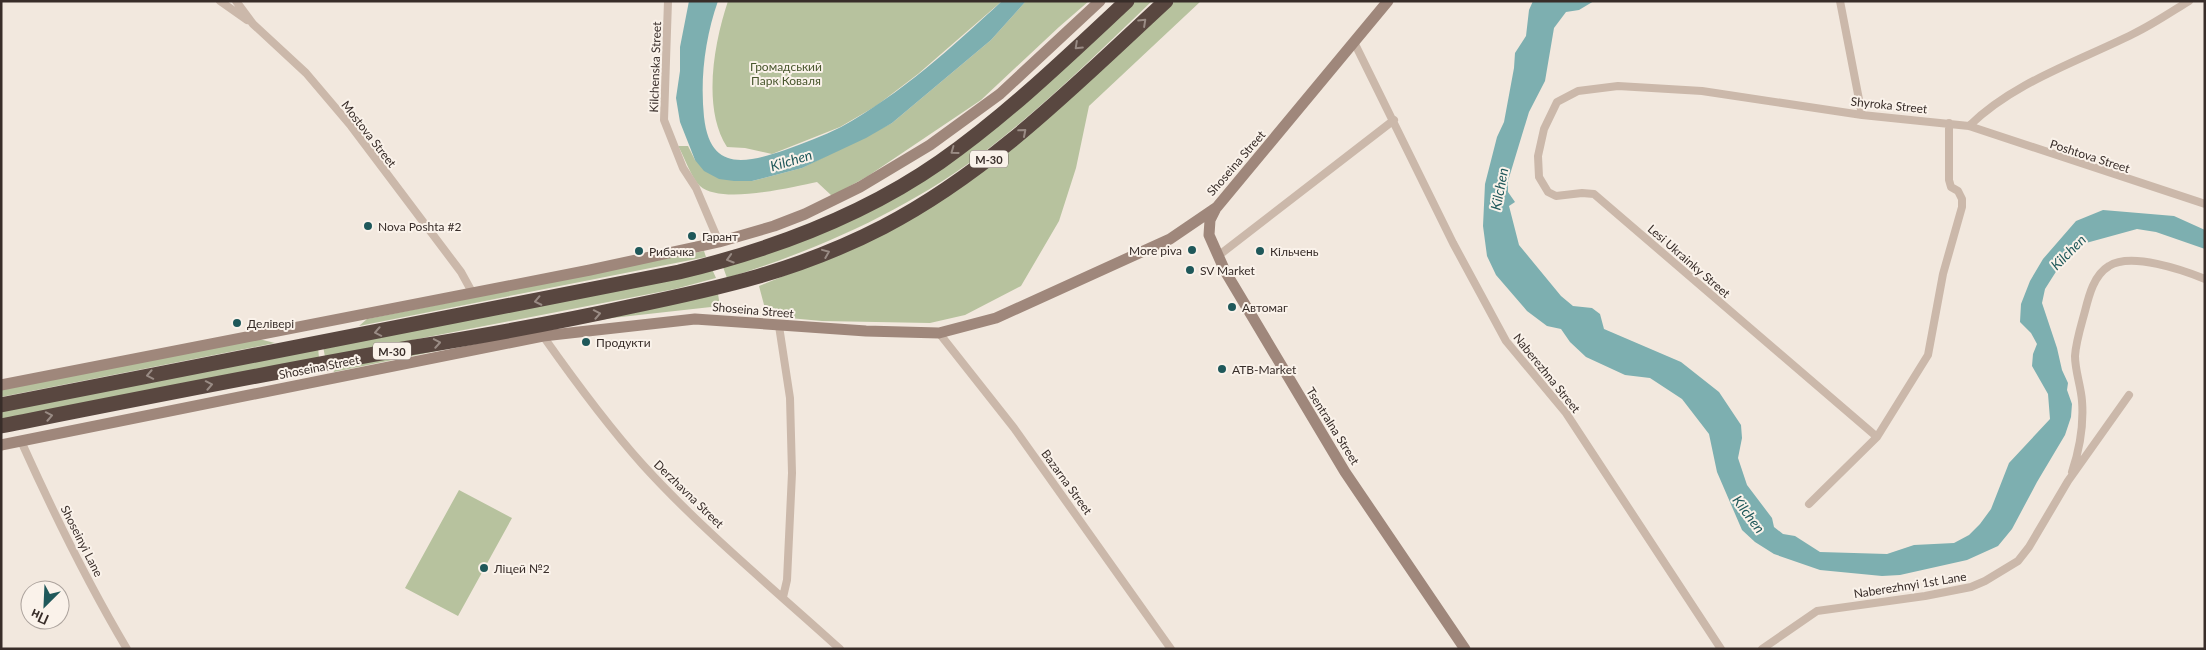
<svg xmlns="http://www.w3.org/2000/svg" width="2206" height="650" font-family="Lato,sans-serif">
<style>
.green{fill:#b7c29e}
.water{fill:#7dafb0}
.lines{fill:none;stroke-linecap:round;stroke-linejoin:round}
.street{stroke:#cbb8aa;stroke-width:8}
.secondary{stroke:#9f877b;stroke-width:11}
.highway{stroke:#594740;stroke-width:15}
.oneway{stroke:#998b84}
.poi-dot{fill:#1f585a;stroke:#faf2ea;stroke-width:2}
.labels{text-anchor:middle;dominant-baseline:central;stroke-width:4;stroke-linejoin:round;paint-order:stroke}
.shield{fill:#faf2ea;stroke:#726863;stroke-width:1}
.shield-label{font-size:11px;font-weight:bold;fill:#382d29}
.park-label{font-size:12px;fill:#48562d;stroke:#faf2ea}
.street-label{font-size:12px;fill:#382d29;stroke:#faf2ea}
.poi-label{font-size:12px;fill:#382d29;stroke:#faf2ea;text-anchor:start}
.water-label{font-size:14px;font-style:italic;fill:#1f585a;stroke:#faf2ea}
</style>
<rect width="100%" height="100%" fill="#f2e8de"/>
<path class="green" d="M728,1H1002L918,74L876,106L840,127L772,154L745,148L727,147C702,108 714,43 728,1Z
M1026,1H1089L1059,27L981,100L868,176L832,196L817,182C792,187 721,205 700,186C692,179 684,156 678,146H688L695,160L752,181L802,168L892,123L991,40Z
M1133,1H1152C1099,52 1046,104 988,149C910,209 820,249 727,278L723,267L920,179Z
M1175,1H1201L1089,106L1076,168L1059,221L1021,286L965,315L930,323L822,321L767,316L759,286L856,247L1104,67Z
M704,251L706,257L359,326L367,319Z
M712,269L716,278L675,289L325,357L323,346Z
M718,294L720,306L612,318L500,338L334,372L331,366Z
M259,339L275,343L1,397V390Z
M318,347L319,358L1,421V411Z
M459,490L512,518L458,616L405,588Z"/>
<path class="water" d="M689,1H718C705,38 700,78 704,117C710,171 744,164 785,150C804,143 823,136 841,127C901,94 952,47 1002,1H1026L991,40L892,123L866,138L802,168L752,181H734L719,179L704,171L695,160L680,122L676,98L680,71V47Z
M1533,1H1594L1579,10L1566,12L1554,28L1545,81L1529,112L1508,181V192L1515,202L1509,206L1519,245L1561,296L1573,306L1592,308L1600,314L1604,329L1681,362L1719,392L1741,425L1742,438L1738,458L1747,485L1772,518L1774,527L1783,534L1795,536L1820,552L1887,554L1914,545L1954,543L1969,535L1980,524L1991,509L2009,463L2050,419L2048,394L2032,366L2033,354L2037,344L2031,333L2020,322L2021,304L2030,281L2043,259L2076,221L2103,210L2174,216L2205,230V249L2156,232L2137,229L2086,243L2064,259L2045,289L2042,303L2057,348L2062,370L2068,383L2067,390L2072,404L2071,417L2065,435L2037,482L2012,529L1998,546L1967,560L1900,575L1882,576L1820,570L1774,554L1755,542L1742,530L1717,472L1709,434L1682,399L1650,378L1625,375L1586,357L1570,342L1561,329L1547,326L1527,311L1496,275L1487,256L1483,226L1485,184L1497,137L1504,122L1514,68L1515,53L1526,36L1529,10Z"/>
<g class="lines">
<path class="street" d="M220,1L247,20
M236,1L253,24L306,73L351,126L461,272L472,292
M668,1L664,120L683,168L696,188L719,242
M1840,1L1862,115
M1354,42L1453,243L1506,341L1566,413L1721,649
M1969,126C2014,82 2077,62 2133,34C2152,25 2171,12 2189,1
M1218,256L1394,120
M779,326L790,398L792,473L787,580L783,597
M939,333L1014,428L1171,649
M543,336C574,380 607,425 643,465C703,531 774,589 840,649
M1877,437L1594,194L1582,193L1556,196L1548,192L1539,177L1538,156L1544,129L1557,102L1578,91L1618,86L1702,91L1862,115L1969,126L2205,204
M21,441C53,512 87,582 127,649
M2072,472C2080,448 2084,427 2082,401C2081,386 2075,371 2075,356C2076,341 2081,326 2085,311C2089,295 2094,275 2109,266C2131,252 2183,270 2205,279
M1809,504L1877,437L1928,355L1943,274L1962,207V199L1958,191L1951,187L1949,180V123
M1762,649L1817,611L1925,596L1971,587L1985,581L2018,561L2029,547L2068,481L2129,395"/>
<path class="secondary" d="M1216,208L1210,220L1209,235L1225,271L1345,472L1465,649
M1,385L590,270L719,242L774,226L805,214L860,187L930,145L1000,94L1100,1
M1,445L543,336L695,319L866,331L939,333L996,318L1170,239L1217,207L1388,1"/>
<path class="highway" d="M1,405L679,272C771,250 861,217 940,162C1007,115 1067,57 1127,1
M1,426C137,399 272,372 409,348C482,336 555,323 628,307C720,288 798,271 883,227C991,171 1077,83 1166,1"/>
</g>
<defs><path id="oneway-chevron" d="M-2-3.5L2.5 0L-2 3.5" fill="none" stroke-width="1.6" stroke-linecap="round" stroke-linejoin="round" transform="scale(1.25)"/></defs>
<g class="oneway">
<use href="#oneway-chevron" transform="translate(1143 22) rotate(-43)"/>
<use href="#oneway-chevron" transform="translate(1078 46) rotate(137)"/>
<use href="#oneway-chevron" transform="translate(1023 132) rotate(-41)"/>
<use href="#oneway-chevron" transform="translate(954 151) rotate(144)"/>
<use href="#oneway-chevron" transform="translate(826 253) rotate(-22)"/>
<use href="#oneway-chevron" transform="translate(730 259) rotate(163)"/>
<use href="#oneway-chevron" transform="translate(538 301) rotate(168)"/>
<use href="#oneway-chevron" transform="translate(597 314) rotate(-11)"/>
<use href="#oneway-chevron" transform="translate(378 332) rotate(169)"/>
<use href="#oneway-chevron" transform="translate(437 343) rotate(-10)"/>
<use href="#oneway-chevron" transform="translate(150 375) rotate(169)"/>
<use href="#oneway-chevron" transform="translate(209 385) rotate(-11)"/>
<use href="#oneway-chevron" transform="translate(49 416) rotate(-11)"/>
</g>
<g class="poi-dot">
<circle cx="368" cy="226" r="5"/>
<circle cx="692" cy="236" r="5"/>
<circle cx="1192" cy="250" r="5"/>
<circle cx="639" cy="251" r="5"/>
<circle cx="1260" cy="251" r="5"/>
<circle cx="1190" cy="270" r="5"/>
<circle cx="1232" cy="307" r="5"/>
<circle cx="237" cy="323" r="5"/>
<circle cx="586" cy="342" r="5"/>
<circle cx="1222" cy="369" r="5"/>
<circle cx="484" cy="568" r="5"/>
</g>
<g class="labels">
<g class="shield">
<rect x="970" y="150.5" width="38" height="17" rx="4"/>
<rect x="373" y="342.5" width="38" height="17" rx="4"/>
</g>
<g class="shield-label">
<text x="989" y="159">М-30</text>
<text x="392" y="351">М-30</text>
</g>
<g class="park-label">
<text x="786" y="66">Громадський<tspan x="786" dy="14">Парк Коваля</tspan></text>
</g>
<g class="street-label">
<text transform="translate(655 67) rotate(-88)">Kilchenska Street</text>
<text transform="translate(1889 105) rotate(6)">Shyroka Street</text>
<text transform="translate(369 134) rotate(52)">Mostova Street</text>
<text transform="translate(2090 156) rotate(18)">Poshtova Street</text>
<text transform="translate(1236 163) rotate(-49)">Shoseina Street</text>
<text transform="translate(1689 261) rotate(41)">Lesi Ukrainky Street</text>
<text transform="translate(753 310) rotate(5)">Shoseina Street</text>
<text transform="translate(319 367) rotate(-11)">Shoseina Street</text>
<text transform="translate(1547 373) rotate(51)">Naberezhna Street</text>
<text transform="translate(1333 426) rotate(58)">Tsentralna Street</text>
<text transform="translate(1067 482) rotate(54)">Bazarna Street</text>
<text transform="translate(689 494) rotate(44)">Derzhavna Street</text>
<text transform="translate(82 541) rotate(63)">Shoseinyi Lane</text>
<text transform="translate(1910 585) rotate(-9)">Naberezhnyi 1st Lane</text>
</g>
<g class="poi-label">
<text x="378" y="226">Nova Poshta #2</text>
<text x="702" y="236">Гарант</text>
<text x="1182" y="250" text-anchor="end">More piva</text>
<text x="649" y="251">Рибачка</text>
<text x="1270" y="251">Кільчень</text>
<text x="1200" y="270">SV Market</text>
<text x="1242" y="307">Автомаг</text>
<text x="247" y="323">Делівері</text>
<text x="596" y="342">Продукти</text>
<text x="1232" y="369">ATB-Market</text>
<text x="494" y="568">Ліцей №2</text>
</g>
<g class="water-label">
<text transform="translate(791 160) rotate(-17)">Kilchen</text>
<text transform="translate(1499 189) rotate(-79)">Kilchen</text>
<text transform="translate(2068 252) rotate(-45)">Kilchen</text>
<text transform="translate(1749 514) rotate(53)">Kilchen</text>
</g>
</g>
<rect width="2206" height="650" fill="none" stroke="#382d29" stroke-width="5"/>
<g transform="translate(45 605) rotate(204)"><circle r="24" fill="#faf2ea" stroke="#aca39d"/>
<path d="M0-4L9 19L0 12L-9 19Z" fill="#1f585a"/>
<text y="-8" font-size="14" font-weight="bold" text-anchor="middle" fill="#382d29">Пн</text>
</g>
</svg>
